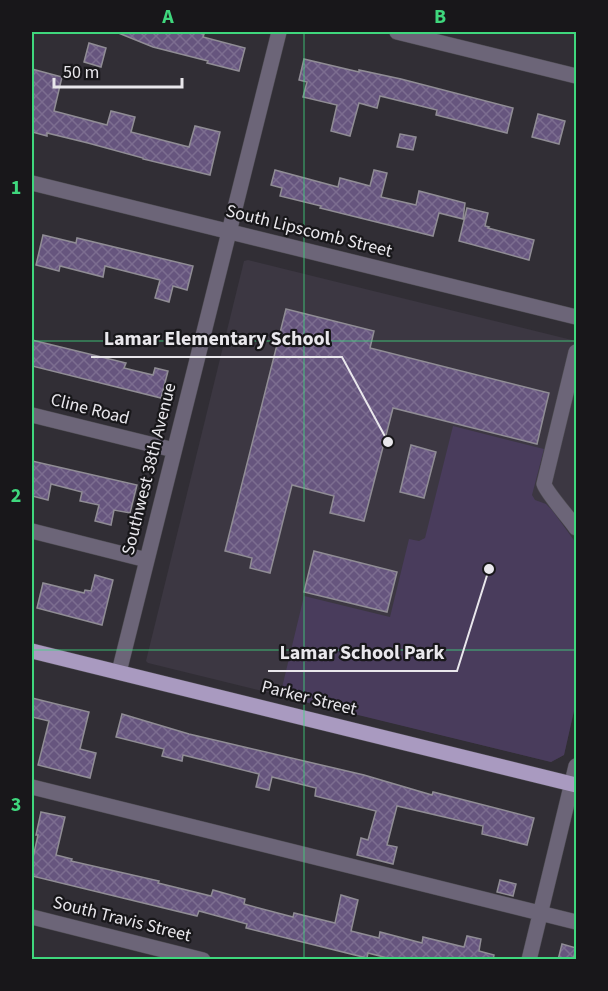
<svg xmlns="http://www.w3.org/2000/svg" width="608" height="991" font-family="'Source Sans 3',sans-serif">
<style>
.built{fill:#3c3742}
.green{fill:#493c5c}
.building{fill:url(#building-cross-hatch);stroke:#908d95;stroke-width:1.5}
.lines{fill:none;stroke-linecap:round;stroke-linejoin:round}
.minor-casing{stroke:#4e4c52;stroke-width:16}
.major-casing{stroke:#4e4c52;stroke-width:16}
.minor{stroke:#6c6578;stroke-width:15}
.major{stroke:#a99ac0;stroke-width:15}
.grid{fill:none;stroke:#3fd77d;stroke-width:1.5;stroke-opacity:0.55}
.labels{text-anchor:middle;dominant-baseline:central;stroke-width:4.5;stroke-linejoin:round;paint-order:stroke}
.street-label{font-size:18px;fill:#e9e7ec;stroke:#18171a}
.leader{fill:none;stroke:#e9e7ec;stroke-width:2}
.callout-dot{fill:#e9e7ec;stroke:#18171a;stroke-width:2}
.callout-label{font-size:20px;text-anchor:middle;font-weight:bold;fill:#e9e7ec;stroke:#18171a;stroke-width:4.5;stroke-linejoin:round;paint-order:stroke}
.neatline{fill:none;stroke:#3fd77d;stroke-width:2}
.grid-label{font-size:20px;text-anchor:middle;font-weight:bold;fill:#3fd77d}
</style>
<defs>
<pattern id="building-cross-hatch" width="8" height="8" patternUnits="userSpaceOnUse" patternTransform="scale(1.5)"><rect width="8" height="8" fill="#66557e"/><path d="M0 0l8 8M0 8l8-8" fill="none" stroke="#7c6d90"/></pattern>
</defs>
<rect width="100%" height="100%" fill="#312e35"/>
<path class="built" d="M248,260L576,341V702L564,755L551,762L148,663L146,661L244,261Z"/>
<path class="green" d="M453,426L544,449L532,495L535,500L546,504L552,510L576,543V702L564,755L551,762L280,696L304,596L390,617L409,539L419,541L425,538Z"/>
<path class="building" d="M116,32H193L204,34L203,37L245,48L239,71L207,63L208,61L153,47Z
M89,43L106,48L101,67L84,62Z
M304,59L359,72V70L401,79L513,108L507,133L436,115L437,110L380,96L377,108L359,103L350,136L331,131L337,105L303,97L307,82L299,80Z
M32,69L62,77L54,111L107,125L111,111L135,117L131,132L189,147L195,126L220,132L210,175L143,159V158L88,143L47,133V136L32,132Z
M538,114L565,121L559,144L532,137Z
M400,134L416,137L413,150L397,147Z
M275,170L338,187L340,178L370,186L374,170L387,173L381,197L416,205L419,191L465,203L463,219L439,213L433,236L320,208L321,206L280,196L282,188L271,185Z
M467,208L488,213L485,226L489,227L488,228L534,240L529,260L459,241Z
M43,235L76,243L77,238L193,266L187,290L173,286L169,302L155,298L160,280L105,266L103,277L60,266L59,271L36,265Z
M286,309L374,331L370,348L549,393L537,444L393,408L364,521L330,513L334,496L292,485L270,573L250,568L252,558L225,551Z
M32,340L126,363L124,368L153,375L155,368L168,371L161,398L32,366Z
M411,445L436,452L424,498L400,492Z
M32,461L137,485L130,513L114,510L111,525L95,521L99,505L80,501L82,492L51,484L48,500L32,496Z
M314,551L397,572L387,612L304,592Z
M95,575L113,580L102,625L37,608L43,583L84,593L85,590L91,591Z
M32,698L89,712L80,749L96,753L90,778L38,765L49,721L32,717Z
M122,714L189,734L364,775L432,795L433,792L534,818L527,845L482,834L483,826L397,806L387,845L397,847L393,864L357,855L361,838L368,840L376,811L315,796L316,788L272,777L269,790L256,787L259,774L183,755L182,761L162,756L164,749L116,737Z
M41,812L65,817L56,855L72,859L71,861L159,881L158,883L211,896L213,890L245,899L244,904L293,917L294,913L335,923L341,895L358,900L351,931L379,938L380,932L422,943L423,937L464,947L467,936L481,939L479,951L494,955L493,960H395L368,953L367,958L246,928L247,924L199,911L197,916L32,876V862L38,835H36Z
M500,880L516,884L513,896L497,892Z
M562,944L576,948L573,960H558Z"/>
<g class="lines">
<defs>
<path id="minor" d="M397,32L576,76
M32,183L576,317
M576,352L544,484C546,492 570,519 576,528
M32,415L174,450
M32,531L147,560
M119,672L279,32
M32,787L576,922
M32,917L203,960
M529,960L576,766"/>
<path id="major" d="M32,651L576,785"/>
</defs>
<use href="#minor" class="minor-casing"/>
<use href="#major" class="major-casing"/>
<use href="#minor" class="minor"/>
<use href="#major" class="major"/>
</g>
<path class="grid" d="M304,32V960M32,341H576M32,650H576"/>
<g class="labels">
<g class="street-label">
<text transform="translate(309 231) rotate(14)">South Lipscomb Street</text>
<text transform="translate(90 409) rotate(14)">Cline Road</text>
<text transform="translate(149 469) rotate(-76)">Southwest 38th Avenue</text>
<text transform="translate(309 698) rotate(14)">Parker Street</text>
<text transform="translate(122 919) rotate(14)">South Travis Street</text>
</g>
</g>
<path class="leader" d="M388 442L342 357H91M489 569L457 671H268"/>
<g class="callout-dot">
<circle cx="388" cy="442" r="6"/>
<circle cx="489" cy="569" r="6"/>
</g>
<g class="callout-label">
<text x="217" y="345">Lamar Elementary School</text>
<text x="362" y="659">Lamar School Park</text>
</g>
<rect width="608" height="991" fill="none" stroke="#18171a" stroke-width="66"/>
<path d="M54 78v9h128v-9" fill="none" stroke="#e9e7ec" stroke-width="3"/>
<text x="63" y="78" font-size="18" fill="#e9e7ec" stroke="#18171a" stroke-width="4.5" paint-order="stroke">50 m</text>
<rect x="33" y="33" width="542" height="925" class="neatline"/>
<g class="grid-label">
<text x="168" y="23">A</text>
<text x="440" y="23">B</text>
<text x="16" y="194">1</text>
<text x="16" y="502">2</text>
<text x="16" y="811">3</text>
</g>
</svg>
